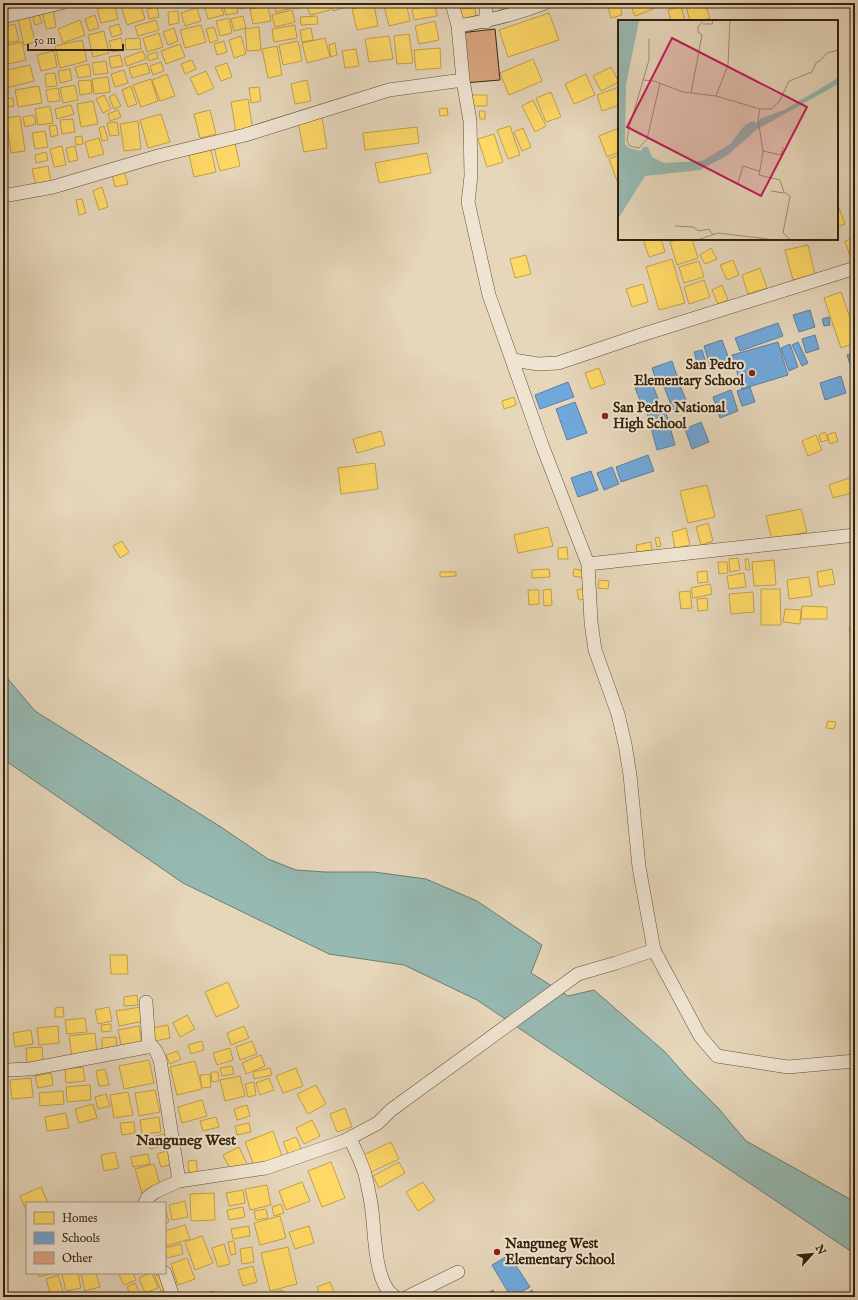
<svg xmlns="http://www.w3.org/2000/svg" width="858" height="1300" font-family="'IM FELL English',serif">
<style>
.water{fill:#96b9b2;stroke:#6f7d6f}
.homes{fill:#ffd966;stroke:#c2a24a}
.schools{fill:#6fa8dc;stroke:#5e809d}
.building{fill:#dca783;stroke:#35220a}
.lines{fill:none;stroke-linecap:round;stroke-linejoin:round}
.street-casing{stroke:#614f36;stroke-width:14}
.street{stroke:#efe4d2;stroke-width:13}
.poi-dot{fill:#8f2418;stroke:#efe4d2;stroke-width:1.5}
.labels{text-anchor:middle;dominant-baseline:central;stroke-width:4;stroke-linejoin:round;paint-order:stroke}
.poi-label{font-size:14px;font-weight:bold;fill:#35220a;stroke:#efe4d2;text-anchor:start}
.neighbourhood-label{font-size:15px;font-weight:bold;fill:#35220a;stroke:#efe4d2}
.inset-road{fill:none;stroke:#9f8e74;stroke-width:1}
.view{fill:#c2185b;fill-opacity:0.15;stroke:#c2185b;stroke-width:2}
.inset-edge{fill:none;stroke:#35220a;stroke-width:2}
</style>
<rect width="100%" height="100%" fill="#e6d6ba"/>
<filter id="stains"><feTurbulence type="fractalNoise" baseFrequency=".005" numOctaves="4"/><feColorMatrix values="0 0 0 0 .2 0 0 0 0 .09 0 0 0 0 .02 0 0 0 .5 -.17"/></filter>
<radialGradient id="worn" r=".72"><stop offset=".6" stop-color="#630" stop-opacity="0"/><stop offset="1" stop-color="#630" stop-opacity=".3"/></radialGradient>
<path class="water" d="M3,673L35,711L221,827L268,859L296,870L325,872H374L426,879L477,901L542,945L531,973L568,996L594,990L665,1052L687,1077L719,1109L746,1141L855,1202V1254L477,1000L404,965L329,954L183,883L3,759Z"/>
<path class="homes" d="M120,3H140L145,19L127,25Z
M147,3H166V4L147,7Z
M211,3H220L224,15L208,19L204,5Z
M223,3H236L238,13L226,15Z
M239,3H248L249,7L240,9Z
M274,3H290L292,8L276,12Z
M292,3H302L303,7L293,9Z
M306,3H329L330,10L310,15Z
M331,3H353V5L333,11Z
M397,3H406L410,21L389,26L384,6Z
M456,3H483L457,8Z
M500,3H524L525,8L502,13Z
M588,3H602L589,7Z
M630,3H651L653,9L635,16Z
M685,3H705L710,18L700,21H690Z
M114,4L118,19L101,23L97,9Z
M620,4L622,15L611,18L608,7Z
M374,5L378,26L357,30L352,9Z
M435,5L437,16L414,20L412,9Z
M268,6L271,21L253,24L250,9Z
M681,6L685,21H671L668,10Z
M157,7L159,17L149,19L147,9Z
M197,8L201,21L185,26L181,13Z
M475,8L476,20L462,22L460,9Z
M53,9L56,27L46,29L42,11Z
M292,10L295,22L275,27L272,15Z
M178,11L179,23L169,25L168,12Z
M38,12L42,23L35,25L32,14Z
M28,13L35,42L24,45L17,15Z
M549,13L559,40L508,57L499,30Z
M95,15L99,28L89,31L85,19Z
M243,16L246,28L234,31L231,19Z
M317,16L318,24L301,25L300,17Z
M229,18L232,33L220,36L216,21Z
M80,20L85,35L63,43L58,29Z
M156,20L159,30L138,36L135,26Z
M435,21L439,40L419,44L415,26Z
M15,24L19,41L5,43L3,27Z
M119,24L122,34L112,37L109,27Z
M201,25L206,42L185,48L180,30Z
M295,25L297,38L274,42L272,29Z
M214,27L218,40L210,43L206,29Z
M259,27L261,50L247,51L245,29Z
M174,28L178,41L168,45L163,32Z
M311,28L313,40L302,42L300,30Z
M104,31L109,53L93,57L88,35Z
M159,33L163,47L147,52L143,38Z
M409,34L413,63L397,64L394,36Z
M241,36L246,54L234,58L229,40Z
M389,36L393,59L369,62L365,39Z
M121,38L124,50L112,52L109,41Z
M140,38L141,49L126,50L125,39Z
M325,38L330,57L307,63L302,43Z
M82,40L87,61L60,68L55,46Z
M224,41L227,52L217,55L214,44Z
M298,41L302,61L283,65L279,45Z
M22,42L26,60L8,64L4,46Z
M335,43L337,55L331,57L329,45Z
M180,44L185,57L166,64L161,51Z
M277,46L282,75L268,78L262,49Z
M440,48L441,68L416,70L414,50Z
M356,49L359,66L345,68L342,51Z
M54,51L57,67L41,71L37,55Z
M143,51L146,59L127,66L124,58Z
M157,52L158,58L149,61L147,55Z
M120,55L123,66L111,68L109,57Z
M533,59L542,81L509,95L500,73Z
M192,60L196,69L185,74L181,64Z
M106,61L108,73L94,75L92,63Z
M161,62L164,71L153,75L150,66Z
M147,63L150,73L132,78L129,68Z
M227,63L232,77L221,81L215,67Z
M89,64L91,76L78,78L75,67Z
M30,65L34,81L6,88L3,71Z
M611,67L619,82L601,91L593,76Z
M70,69L72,80L60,83L58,71Z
M124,70L128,83L115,87L111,74Z
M206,71L214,88L198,95L190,78Z
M55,73L57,86L46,87L45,74Z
M167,74L175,96L160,101L152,80Z
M586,74L595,95L574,104L565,84Z
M108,77L110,92L94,94L92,79Z
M151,79L158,101L141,107L133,85Z
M91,80L92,93L80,95L78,81Z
M307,80L311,101L295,104L291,84Z
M75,85L78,100L63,103L60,88Z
M39,86L42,103L18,107L15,90Z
M131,86L137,104L128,107L122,90Z
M259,87L261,101L251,103L249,88Z
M619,87V105L602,111L597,95Z
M58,88L60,101L48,102L46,90Z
M551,92L561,117L546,122L536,98Z
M115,94L121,106L114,109L109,97Z
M104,95L111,109L103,113L96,99Z
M472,95H487V106H472Z
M13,98L14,106L3,108V99Z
M248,99L253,131L236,133L231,102Z
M533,100L546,126L535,132L522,106Z
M93,101L98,124L81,127L77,104Z
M71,105L74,114L57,119L55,109Z
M50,106L53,123L38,125L35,109Z
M447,108L448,115L440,116L439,109Z
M118,110L121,117L110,121L108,114Z
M210,110L216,134L200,138L194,114Z
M479,111H485V119H480Z
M161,114L170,142L148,148L140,120Z
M34,115L36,124L25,127L23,117Z
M20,116L25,151L11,153L6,118Z
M322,117L327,148L304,152L298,122Z
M73,119L75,132L62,134L60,120Z
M138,121L141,149L124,151L120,124Z
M117,122L119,135L110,136L107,123Z
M56,125L58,135L51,137L49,126Z
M104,126L108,140L102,141L99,128Z
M510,126L520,155L508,159L497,130Z
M417,127L419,143L365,150L363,133Z
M523,128L531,147L522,151L514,132Z
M619,128V152L607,157L599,136Z
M45,131L48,147L35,149L32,133Z
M494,134L503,162L487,167L478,139Z
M82,136L83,144L76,145L75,137Z
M99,138L104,154L89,158L85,142Z
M235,143L240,166L220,171L214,148Z
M62,146L66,165L54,167L50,149Z
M75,146L78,160L69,162L66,148Z
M211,150L216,172L194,177L189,155Z
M46,152L48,160L36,163L35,155Z
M427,153L431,173L379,183L375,163Z
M619,155V186L609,159Z
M48,166L51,181L36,185L32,169Z
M124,171L128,184L115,187L112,174Z
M102,187L108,207L99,210L93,191Z
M82,199L86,213L79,215L76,200Z
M837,203L845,224L837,227Z
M855,208V223L849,210Z
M855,238V264L853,265L845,241Z
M643,239H661L665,252L649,257Z
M679,239H692L698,258L677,265L670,242Z
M808,245L815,274L793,280L785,250Z
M711,248L717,259L705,264L700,255Z
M526,255L531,274L515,278L510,259Z
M672,259L685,303L659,310L646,267Z
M733,260L739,275L727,280L720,265Z
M699,261L704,277L684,283L679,267Z
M760,268L767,288L748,294L742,275Z
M704,280L710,297L689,304L684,287Z
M643,284L648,302L632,307L626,289Z
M722,285L728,300L718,304L712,290Z
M841,292L855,332V343L841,348L824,298Z
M599,368L605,384L591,389L585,373Z
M514,397L516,405L504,409L502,401Z
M381,431L385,445L357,453L353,439Z
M825,432L828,440L821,442L819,435Z
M835,432L838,441L830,444L827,435Z
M816,435L822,450L808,456L802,441Z
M375,463L378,489L341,494L338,468Z
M852,477L855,492L833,498L829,485Z
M707,485L715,517L688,523L680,491Z
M801,509L807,532L772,540L766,516Z
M708,523L713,541L701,545L696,527Z
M548,527L553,546L518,553L514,535Z
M686,528L690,545L675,548L672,532Z
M659,537L661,546L657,547L655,538Z
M122,541L129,552L120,558L113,546Z
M651,542L652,550L637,552L636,545Z
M567,547L568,559H558V548Z
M738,558L740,570L730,572L729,559Z
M745,559H748L750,570H746Z
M774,560L776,585L754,586L752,562Z
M718,562H727L728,573L719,574Z
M549,569L550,577L532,578V570Z
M574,569L586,571L585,578L573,576Z
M832,569L835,584L819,587L817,572Z
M707,571L708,582L698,583L697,572Z
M440,572H456V576L440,577Z
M744,573L746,587L729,589L727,576Z
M809,577L812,596L789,599L787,580Z
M599,580L609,581L608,589L598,588Z
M710,584L712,594L693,598L691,588Z
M584,588L586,599L579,600L577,590Z
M551,589L552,605L544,606L543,590Z
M761,589H780L781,625H761Z
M528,590H539V604L529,605Z
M690,591L692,608L681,609L679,592Z
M753,592L754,612L731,614L729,594Z
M707,598L708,610L698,611L697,599Z
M802,606L827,607V619H801Z
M785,609L801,610L800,624L783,622Z
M849,628H855V638H851Z
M828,721L836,722L834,729L826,728Z
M110,955H127L128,974H111Z
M228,982L239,1007L216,1017L205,992Z
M137,995L138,1005L124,1006V997Z
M63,1007L64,1017H55V1008Z
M109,1007L112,1021L98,1024L95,1010Z
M141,1007L144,1021L119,1026L116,1011Z
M187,1015L195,1029L180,1037L173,1023Z
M85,1018L87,1032L67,1034L65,1020Z
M111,1024V1031L102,1032L101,1025Z
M168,1025L170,1038L155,1041L152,1028Z
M58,1026L59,1043L39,1045L37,1028Z
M139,1026L142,1045L122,1049L118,1030Z
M244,1026L249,1038L231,1045L227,1033Z
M31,1030L33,1044L15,1047L13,1033Z
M95,1033L97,1054L72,1057L69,1036Z
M116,1037L117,1050H102V1038Z
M202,1041L204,1050L191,1054L188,1045Z
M252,1041L257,1054L240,1060L236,1047Z
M42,1047L43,1061L27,1063L26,1048Z
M230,1048L233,1060L217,1065L213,1053Z
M177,1051L181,1059L170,1064L166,1055Z
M261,1055L265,1066L246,1074L242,1063Z
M149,1060L154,1083L124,1089L119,1066Z
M195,1061L202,1089L177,1095L170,1067Z
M232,1066L234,1074L222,1076L220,1068Z
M83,1067L85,1081L66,1083L65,1069Z
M270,1068L272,1075L254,1079L253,1072Z
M296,1068L303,1086L283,1093L276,1076Z
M105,1069L109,1085L99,1086L96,1071Z
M211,1072H218L219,1081L212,1082Z
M51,1073L53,1085L38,1088L35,1076Z
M210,1074L211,1087L202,1088L200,1075Z
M240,1076L245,1096L225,1101L220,1080Z
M31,1078L33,1097L12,1099L10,1080Z
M269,1078L274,1090L260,1095L256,1083Z
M254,1082L256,1095L248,1097L245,1084Z
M90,1085L91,1100L67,1102L66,1087Z
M316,1085L326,1104L308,1114L297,1094Z
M155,1090L160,1112L139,1116L135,1093Z
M63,1091L64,1104L40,1106L39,1093Z
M128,1092L133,1115L114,1118L110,1095Z
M106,1094L110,1106L98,1109L95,1097Z
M6,1099L8,1107L3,1108V1100Z
M202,1100L207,1116L182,1123L178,1107Z
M93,1104L97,1118L79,1123L75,1109Z
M247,1105L250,1116L237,1120L234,1109Z
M345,1108L352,1127L337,1132L330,1114Z
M66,1113L69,1128L47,1131L45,1117Z
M159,1117L161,1132L142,1134L140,1120Z
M216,1117L219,1127L203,1131L200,1121Z
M312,1120L320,1136L304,1144L296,1128Z
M134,1122L135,1133L122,1135L120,1123Z
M249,1123L251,1132L237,1135L235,1126Z
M273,1131L282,1156L254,1166L245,1142Z
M164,1134L167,1145L150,1149L148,1138Z
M296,1137L303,1153L290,1158L283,1142Z
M391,1142L399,1159L371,1172L363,1155Z
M239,1147L247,1164L231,1171L223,1155Z
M169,1150L173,1164L161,1167L157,1154Z
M115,1152L119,1168L104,1171L101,1155Z
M148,1154L150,1164L133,1167L131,1157Z
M196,1160L198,1175H189L188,1161Z
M331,1162L345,1198L322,1207L308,1171Z
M399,1162L405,1173L379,1188L373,1176Z
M154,1164L161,1188L142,1193L135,1169Z
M302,1182L310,1201L286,1210L279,1191Z
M423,1182L435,1200L418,1211L406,1192Z
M267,1185L271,1205L250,1210L245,1189Z
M41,1187L48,1203H27V1212L20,1196Z
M243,1190L245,1203L229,1206L226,1193Z
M214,1193L215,1220L191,1221L190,1194Z
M185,1201L188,1217L172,1220L169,1205Z
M281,1204L284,1213L274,1216L272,1207Z
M165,1207L169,1222L165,1223Z
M243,1207L245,1217L229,1220L227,1210Z
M266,1209L268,1218L256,1220L254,1211Z
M280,1216L286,1238L260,1245L254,1223Z
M185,1225L190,1239L166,1246L165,1231Z
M249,1226L250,1236L233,1239L231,1229Z
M309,1226L314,1243L295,1249L289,1232Z
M202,1236L213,1263L195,1270L185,1242Z
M234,1241L236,1254L231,1255L228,1242Z
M181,1244L183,1254L167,1258L165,1248Z
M224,1244L230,1264L218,1267L212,1248Z
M252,1247L254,1262L242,1264L240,1249Z
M288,1247L297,1284L270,1291L261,1253Z
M187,1258L195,1279L178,1285L171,1264Z
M253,1266L257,1282L243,1286L238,1270Z
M37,1273H53L39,1277Z
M65,1273H78L81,1288L66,1291L62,1274Z
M81,1273H96L100,1287L85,1291Z
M118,1273H133L136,1280L124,1285Z
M150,1273H152L158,1288L145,1293L139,1278Z
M163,1273L169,1287L161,1291L155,1276Z
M58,1275L63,1292L51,1296L46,1279Z
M330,1282L335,1295L331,1297H321L317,1287Z
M135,1283L141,1297H131L127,1287Z
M283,1290L285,1297H274L273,1292Z
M214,1291L216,1297H196Z
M127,1293V1297H101V1295Z"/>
<path class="schools" d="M810,310L815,327L799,332L793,315Z
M829,317L830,325L824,326L822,319Z
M778,323L783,336L740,351L735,338Z
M815,335L819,349L806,353L802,339Z
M722,340L729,359L710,366L704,346Z
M778,342L788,375L742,389L732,355Z
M798,342L808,363L802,366L792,345Z
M790,344L798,367L789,371L781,348Z
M702,350L707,366L699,369L694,352Z
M855,352V379L847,355Z
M672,361L677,376L657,383L652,368Z
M841,376L846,393L825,400L820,383Z
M677,378L688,405L673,410L663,384Z
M651,381L659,401L643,407L635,388Z
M568,382L574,397L540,409L535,395Z
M750,387L755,402L742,406L737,391Z
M731,390L738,411L720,418L713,397Z
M575,402L587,433L567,440L556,409Z
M665,409L675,445L657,450L647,413Z
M701,422L709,442L692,449L685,429Z
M648,455L654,471L621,482L616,467Z
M612,467L619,484L604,490L597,473Z
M591,471L598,490L578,497L571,478Z
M509,1255L530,1287L513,1297H511L492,1265Z
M493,1290L497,1297H481Z
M532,1290L536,1297H522Z"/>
<path class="building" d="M495,29L500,80L464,83L460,33Z"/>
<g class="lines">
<defs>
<path id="street" d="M452,3L458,26L463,80L470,121L471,176L468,202L489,295L542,445L588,564L591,622L595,650L618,714L625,744L630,775L639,867L654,950L700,1036L717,1056L788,1067L855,1061
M3,17L61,3
M486,22V3
M458,26C488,21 517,14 545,3
M3,196L53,187L158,156L245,135L389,90L463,80
M513,360L538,364L558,363L641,335L855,268
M588,564L855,535
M146,1002L149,1046
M7,1070L30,1069L152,1046L156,1051L160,1060L179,1181
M350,1138C355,1151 363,1164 366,1178C368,1189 371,1200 372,1211C375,1233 374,1284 395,1297
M145,1203L148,1197L155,1192L179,1181L266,1168L344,1141L378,1123L391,1110L578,974L616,963L654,950
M165,1273L173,1297
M407,1297L458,1272"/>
</defs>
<use href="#street" class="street-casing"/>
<use href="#street" class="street"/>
</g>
<g class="poi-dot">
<circle cx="752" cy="373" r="4"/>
<circle cx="605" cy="416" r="4"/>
<circle cx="497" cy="1252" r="4"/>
</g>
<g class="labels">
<g class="poi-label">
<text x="744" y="365" text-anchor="end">San Pedro<tspan x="744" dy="16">Elementary School</tspan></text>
<text x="613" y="408">San Pedro National<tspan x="613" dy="16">High School</tspan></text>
<text x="505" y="1244">Nanguneg West<tspan x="505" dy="16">Elementary School</tspan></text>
</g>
<g class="neighbourhood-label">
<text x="186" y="1140">Nanguneg West</text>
</g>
</g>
<g transform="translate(618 20)">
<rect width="220" height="220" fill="#e6d6ba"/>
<path d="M0,1H21L8,65L7,124L11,128L23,131L25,127H30L34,137L46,143L84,141L112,124L127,105L135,101L138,103L143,98L166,90L220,58V64L138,110L110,135L82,150L27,156L0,199Z" fill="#96b9b2"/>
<path class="inset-road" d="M85,4H94L95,1M31,19V40L11,108L9,121L12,126L21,128L29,119L42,63M25,60L36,61L65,72L98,76L142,89H153L161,82L171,61L194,52L198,43L203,40L209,33L220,30M73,73L84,15L80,12V7L85,1M98,76L110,45L112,1M142,89L140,99L145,132L141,155L162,160L166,172L172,176L165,213L172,219M145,131L163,135L165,127M120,163L125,146L141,151M153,171L166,173M57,206L75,207L81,211L91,209L95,215M82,219L100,213L150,219"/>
<path class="view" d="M54,18L189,87L143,176L9,107Z"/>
<rect width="220" height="220" class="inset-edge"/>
</g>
<rect width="858" height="1300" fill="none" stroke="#e6d6ba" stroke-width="16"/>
<rect x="4" y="4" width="850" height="1292" fill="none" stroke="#35220a" stroke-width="2"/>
<rect x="8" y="8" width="842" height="1284" fill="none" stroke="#35220a"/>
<rect x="26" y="1202" width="140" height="72" fill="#efe4d2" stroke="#a59682"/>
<rect x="34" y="1212" width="20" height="12" fill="#ffd966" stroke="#a59682"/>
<text x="62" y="1222" font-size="12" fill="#35220a">Homes</text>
<rect x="34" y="1232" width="20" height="12" fill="#6fa8dc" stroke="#a59682"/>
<text x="62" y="1242" font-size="12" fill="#35220a">Schools</text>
<rect x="34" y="1252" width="20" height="12" fill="#dca783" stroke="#a59682"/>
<text x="62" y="1262" font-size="12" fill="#35220a">Other</text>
<g transform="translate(812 1254) rotate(63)" stroke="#efe4d2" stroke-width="3" paint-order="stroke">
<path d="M0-3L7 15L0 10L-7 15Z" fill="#35220a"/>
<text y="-6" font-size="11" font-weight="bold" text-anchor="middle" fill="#35220a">N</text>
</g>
<path d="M28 44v6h95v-6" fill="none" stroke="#35220a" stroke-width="2"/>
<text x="34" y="44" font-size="12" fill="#35220a" stroke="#efe4d2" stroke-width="3" paint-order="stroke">50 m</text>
<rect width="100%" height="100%" filter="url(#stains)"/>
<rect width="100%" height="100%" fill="url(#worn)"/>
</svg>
